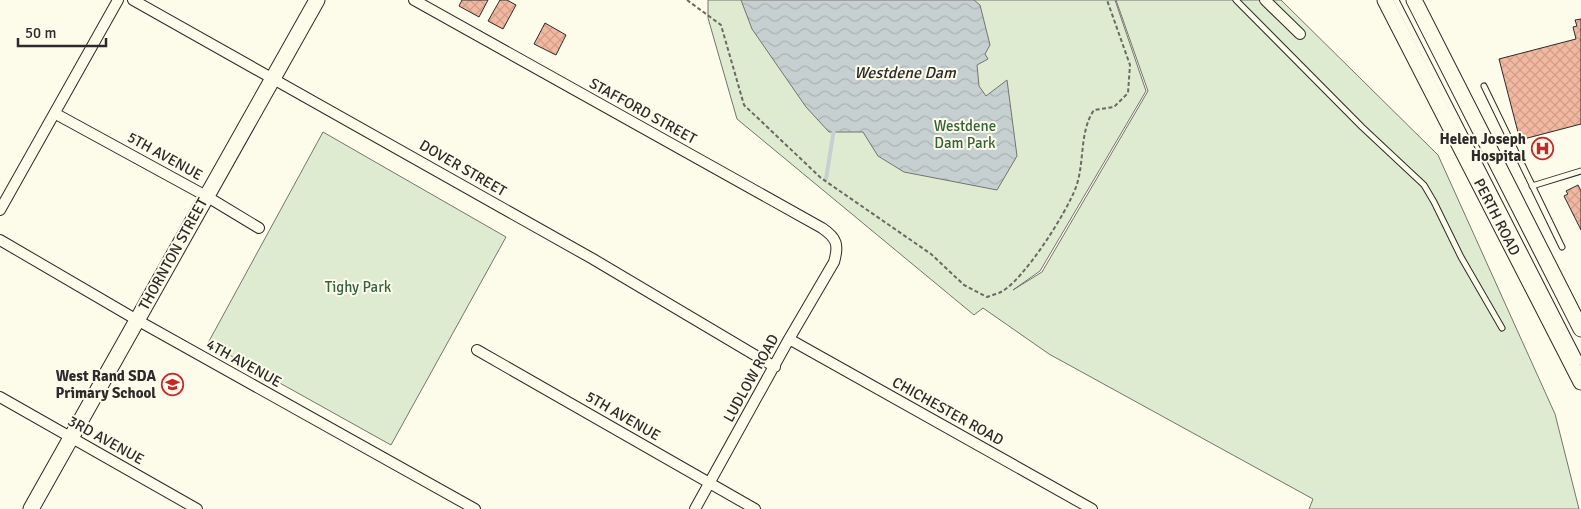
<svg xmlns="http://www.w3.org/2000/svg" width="1581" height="509" font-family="Signika,sans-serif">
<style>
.park{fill:#deebd1;stroke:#74746e}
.water{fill:url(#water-waves);stroke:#74746e}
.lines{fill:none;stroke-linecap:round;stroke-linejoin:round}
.stream{stroke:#c7d0d0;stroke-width:4}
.building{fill:url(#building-cross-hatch);stroke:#2b2b2b}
.lane-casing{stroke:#2b2b2b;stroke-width:7}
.street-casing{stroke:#2b2b2b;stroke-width:12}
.secondary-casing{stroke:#2b2b2b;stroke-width:17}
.path{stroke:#6a6964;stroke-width:2;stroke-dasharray:4 2.5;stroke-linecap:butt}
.lane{stroke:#fdfbea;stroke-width:5}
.street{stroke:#fdfbea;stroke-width:10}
.secondary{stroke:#fdfbea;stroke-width:15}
.labels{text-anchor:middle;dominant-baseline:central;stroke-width:4;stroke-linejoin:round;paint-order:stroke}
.street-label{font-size:15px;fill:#2b2b2b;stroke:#fdfbea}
.park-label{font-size:15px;fill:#34623c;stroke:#fdfbea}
.poi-label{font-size:15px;font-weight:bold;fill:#2b2b2b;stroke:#fdfbea;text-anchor:end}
.water-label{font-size:16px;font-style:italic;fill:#2b2b2b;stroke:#fdfbea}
</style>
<defs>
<pattern id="water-waves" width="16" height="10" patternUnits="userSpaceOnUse" patternTransform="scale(1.25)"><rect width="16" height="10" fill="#c7d0d0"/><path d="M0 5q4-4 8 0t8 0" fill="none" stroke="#abb3b3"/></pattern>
<pattern id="building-cross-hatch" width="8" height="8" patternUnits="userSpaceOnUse" patternTransform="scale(1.25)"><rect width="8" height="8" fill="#f2b8a0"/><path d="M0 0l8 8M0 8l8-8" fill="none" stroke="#d09e8a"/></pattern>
</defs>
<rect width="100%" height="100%" fill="#fdfbea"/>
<path class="park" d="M708,0H1115L1146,91L1040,271L1013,290L1042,272L1148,91L1116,0H1281L1438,155L1555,414L1579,509H1309L1313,499L1049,354L983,308L974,315L737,119L708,18Z
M323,132L506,237L391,445L208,343Z"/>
<path class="water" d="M741,0H974L980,5L990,45L985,54L988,59L977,65L979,86L986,96L1007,80L1017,156L997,190L904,172L878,156L863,132H829L806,107L752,29Z"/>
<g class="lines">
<path class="stream" d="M826,179L834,129"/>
</g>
<path class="building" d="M462,0H488L479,17L459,6Z
M500,0H507L516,5L503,29L488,21Z
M1581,19V124L1520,140L1499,59L1576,39L1573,27L1577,26L1575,20Z
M545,23L566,35L556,55L534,44Z
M1578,185L1581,191V230L1564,196L1568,194L1566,191Z"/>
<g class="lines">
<defs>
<path id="lane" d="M1236,0L1362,127L1424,185L1434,202L1461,257L1502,328
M1396,0L1581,362
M1484,86L1562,247
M1532,186L1581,171"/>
<path id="street" d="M133,0L593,259L775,367
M414,0L822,228C837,238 839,245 834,262L789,339L695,509
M1265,0L1300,34
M56,114L206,196L259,228
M0,210L118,0
M0,240L137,320L475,509
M789,339L1092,509
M477,350L755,509
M0,397L197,509"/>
<path id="secondary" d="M1385,0L1581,382
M1414,0L1581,329
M31,509L317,0"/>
</defs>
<use href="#lane" class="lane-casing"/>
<use href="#street" class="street-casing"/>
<use href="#secondary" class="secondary-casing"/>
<path class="path" d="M687,0L721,25L744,105L821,178L931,254L964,285L987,297C992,295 997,294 1001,292C1024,280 1067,212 1076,187C1085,162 1079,132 1094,110L1114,107L1128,93L1130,65L1107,0"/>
<use href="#lane" class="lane"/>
<use href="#street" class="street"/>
<use href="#secondary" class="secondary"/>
</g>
<defs>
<symbol id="hospital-ring" viewBox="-11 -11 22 22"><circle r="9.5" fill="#fdfbea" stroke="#c62828" stroke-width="1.5"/><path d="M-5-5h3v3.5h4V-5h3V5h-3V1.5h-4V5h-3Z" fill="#c62828"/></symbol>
<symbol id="school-ring" viewBox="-11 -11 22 22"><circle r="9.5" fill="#fdfbea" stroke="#c62828" stroke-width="1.5"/><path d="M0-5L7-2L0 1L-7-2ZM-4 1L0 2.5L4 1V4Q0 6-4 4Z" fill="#c62828"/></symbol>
</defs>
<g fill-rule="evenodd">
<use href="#hospital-ring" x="1530" y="136" width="25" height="25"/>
<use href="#school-ring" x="160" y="372" width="25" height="25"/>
</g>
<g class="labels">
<g class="street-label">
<text transform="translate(643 111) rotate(29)">STAFFORD STREET</text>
<text transform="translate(165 156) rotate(29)">5TH AVENUE</text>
<text transform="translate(463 168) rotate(30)">DOVER STREET</text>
<text transform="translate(1497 217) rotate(63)">PERTH ROAD</text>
<text transform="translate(173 254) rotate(-61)">THORNTON STREET</text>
<text transform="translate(244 363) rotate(29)">4TH AVENUE</text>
<text transform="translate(751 378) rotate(-61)">LUDLOW ROAD</text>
<text transform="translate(948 411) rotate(29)">CHICHESTER ROAD</text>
<text transform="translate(623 416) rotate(30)">5TH AVENUE</text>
<text transform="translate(106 440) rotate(29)">3RD AVENUE</text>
</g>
<g class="park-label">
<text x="965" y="126">Westdene<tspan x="965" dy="17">Dam Park</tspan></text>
<text x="358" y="287">Tighy Park</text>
</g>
<g class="poi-label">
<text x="1526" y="139">Helen Joseph<tspan x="1526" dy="17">Hospital</tspan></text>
<text x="156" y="376">West Rand SDA<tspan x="156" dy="17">Primary School</tspan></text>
</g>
<g class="water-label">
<text x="905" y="73">Westdene Dam</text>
</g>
</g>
<path d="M18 38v8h88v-8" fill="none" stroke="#2b2b2b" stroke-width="2.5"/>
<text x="25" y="38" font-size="15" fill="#2b2b2b" stroke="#fdfbea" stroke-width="4" paint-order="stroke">50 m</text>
</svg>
